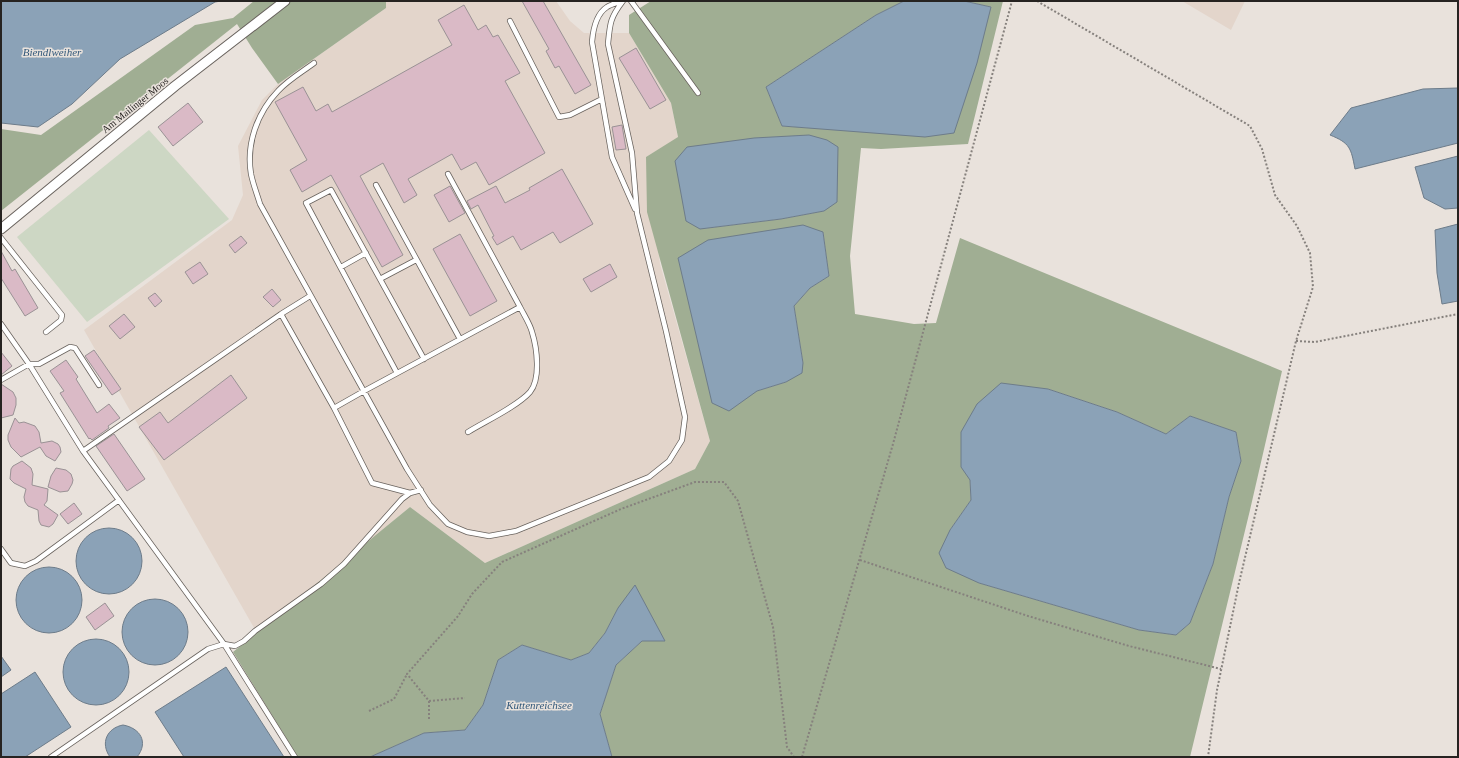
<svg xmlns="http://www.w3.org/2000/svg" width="1459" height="758" font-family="Georgia,serif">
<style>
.built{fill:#e3d5cb}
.green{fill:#cdd7c4}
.forest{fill:#a0ae93;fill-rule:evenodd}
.water{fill:#8ba2b7;stroke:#6d7c8a}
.building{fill:#dabac6;stroke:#9a9295}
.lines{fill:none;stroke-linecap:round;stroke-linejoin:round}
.service-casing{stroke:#68625d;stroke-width:6}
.minor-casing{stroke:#68625d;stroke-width:11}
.path{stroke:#86817d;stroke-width:2;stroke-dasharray:2 2;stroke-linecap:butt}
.service{stroke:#fff;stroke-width:4.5}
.minor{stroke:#fff;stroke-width:9}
.labels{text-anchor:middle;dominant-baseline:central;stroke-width:3;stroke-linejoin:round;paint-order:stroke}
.street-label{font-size:10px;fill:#262321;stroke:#e9e2dc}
.water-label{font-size:11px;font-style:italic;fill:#32587a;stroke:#e9e2dc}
</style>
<rect width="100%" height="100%" fill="#e9e2dc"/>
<path class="built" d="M386,1H556L570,21L584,33H629L671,103L678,138L646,157L660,264L710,441L695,469L485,563L410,507L257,633L84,330L232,220L243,195L238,146L262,100L278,84L386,8Z
M1182,1H1245L1231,30Z"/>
<path class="green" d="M149,130L229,219L87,322L17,237Z"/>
<path class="forest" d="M254,1H386V8L278,84L252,48L237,24L1,211V129L41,135L195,25L233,18Z
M651,1H904L876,15L766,87L782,126L848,130L991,7L964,1H1003L968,144L881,149L861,148L850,256L855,314L914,324L936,323L960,238L1282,371L1250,510L1190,757H612L600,714L616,665L642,641H665L618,608L605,633L589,653L571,660L522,645L498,660L483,705L465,730L424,733L370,757H298L233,652L410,507L485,563L695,469L710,441L647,212L646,157L678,137L671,103L629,33V15ZM824,211L781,219L700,229ZM823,232L829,276L810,288L794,306L803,363L786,382L757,391ZM1048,389L1117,412L1166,434L1190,416L1236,432L1241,460L1229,497L1213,564L1190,623L1176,635L1139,630L979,583L950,530L971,500L970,480Z"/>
<path class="water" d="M1,1H221L215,2L120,59L72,104L38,127L1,123Z
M904,1H964L991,7L977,63L954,133L925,137L782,126L766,87L876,15Z
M1458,88V143L1355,169C1351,148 1350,143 1330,135L1351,108L1423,89Z
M809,135L827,140L838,147L837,202L824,211L781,219L700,229L686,221L675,161L687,147L754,138Z
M1458,156V208L1445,209L1424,198L1415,167Z
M1458,224V301L1442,304L1437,273L1435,230Z
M803,225L823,232L829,276L810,288L794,306L803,363L802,373L786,382L757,391L729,411L712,403L678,258L708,240Z
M1001,383L1048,389L1117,412L1166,434L1190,416L1236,432L1241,461L1229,497L1213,564L1190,623L1176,635L1139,630L979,583L946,568L939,553L950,530L971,500L970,480L961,467V432L977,404Z
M76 561a33 33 0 1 1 66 0a33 33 0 1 1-66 0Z
M16 600a33 33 0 1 1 66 0a33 33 0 1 1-66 0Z
M635,585L665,641H642L616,665L600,714L612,757H370L424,733L465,730L483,705L498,660L522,645L571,660L589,653L605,633L618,608Z
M122 632a33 33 0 1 1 66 0a33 33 0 1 1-66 0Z
M63 672a33 33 0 1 1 66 0a33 33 0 1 1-66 0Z
M1,656L11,670L1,677Z
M226,667L284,757H184L155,712Z
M35,672L71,727L25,757H1V694Z
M123,725C140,728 149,742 137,757H110C100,743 107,728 123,725Z"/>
<path class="building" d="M522,1H543L591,85L575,94L559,66L555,68L546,51L549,49Z
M464,5L478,30L486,25L493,37L498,35L520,73L505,81L545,153L489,185L476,162L461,170L452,154L408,179L417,195L404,203L383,163L360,176L403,255L382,267L331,175L302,192L290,170L307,160L275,102L303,87L316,111L328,104L332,112L452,45L438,20Z
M636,48L666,100L650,109L619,58Z
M188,103L203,122L173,146L158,127Z
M622,125L626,149L616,150L612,127Z
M562,169L593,224L560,243L553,232L521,250L513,236L497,245L492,237L494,236L478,205L471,209L467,201L496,186L505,203L530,190L529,188Z
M450,186L465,213L449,222L434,195Z
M460,234L497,301L470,316L433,249Z
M241,236L247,243L235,253L229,245Z
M1,251L12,271L15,269L38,308L25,316L1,278Z
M200,262L208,274L193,284L185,272Z
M610,264L617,277L591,292L583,279Z
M272,289L281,300L273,307L263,297Z
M155,293L162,301L155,307L148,298Z
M124,314L135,327L120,339L109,326Z
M94,350L121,389L112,395L85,356Z
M1,352L12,366L1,375Z
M66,360L78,377L76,379L97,413L109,404L120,418L108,426L109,428L92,440L90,438L89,439L60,393L64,391L50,371Z
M231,375L247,398L164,460L139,427L160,412L168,423Z
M1,384L13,392L16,398V405L13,415L1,418Z
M15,418L19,423L24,422L35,426L39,432L41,443L52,441L58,444L60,447L61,452L55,461L46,456L40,447L21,457L11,447L8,440V435Z
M114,434L145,479L127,491L96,446Z
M22,461L31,468L33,474L32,485L48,489L47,501L44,505L58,515L53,524L49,527L41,525L39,521L38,510L28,506L25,502L24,497L26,489L14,483L10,479L11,469L13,466Z
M56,468L66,470L71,474L73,480L72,484L68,491L60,492L48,487L51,476Z
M74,503L82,514L68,524L60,514Z
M105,603L114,616L95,630L86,617Z"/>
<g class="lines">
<defs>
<path id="service" d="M622,1C618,3 611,4 607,7C596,14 593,30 592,42L612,157L635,209
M631,1L698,93
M510,21L559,117L570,115L602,99
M314,63C302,72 288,80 278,91C257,113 246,144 251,174C253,184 257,194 260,204L407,469L430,505L448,524L467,532L489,536L516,531L649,477L669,461L682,440L685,417L666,331L637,213L632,153L608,44C610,23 610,18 623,1
M376,185L460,339
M1,238L62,315L61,320L46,332
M341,267L366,253
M380,279L416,260
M281,314L334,408L372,483L410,493
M1,324L29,364L83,451
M397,373L306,203L331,190L424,359
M1,380L29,364H39L70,347L75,348L99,385
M334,408L364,391L520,307L448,174
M468,432C484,422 518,406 530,392C541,379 537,348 532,332C530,324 524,315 520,307
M1,549L11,563L25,566L36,561L119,500
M51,757L208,649L224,644L235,646L244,641L255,631L321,584L344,564L402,499L410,493L421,490
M295,757L224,644L83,451L281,314L310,296"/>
<path id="minor" d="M1,229L175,86L285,1"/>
</defs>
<use href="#service" class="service-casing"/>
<use href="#minor" class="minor-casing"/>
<path class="path" d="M1037,1L1250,126L1262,149L1275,195L1297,226L1310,253L1313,287L1296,341L1239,583L1217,690L1208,757
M1296,341L1315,342L1458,314
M860,560L1028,616L1129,646L1221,669
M429,701L465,698
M369,711L394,699L407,674
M429,719V701L407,674L458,616L472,594L502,562L621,509L695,482H724L738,501L773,627L787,747L794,757
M802,757L893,444L1012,1"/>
<use href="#service" class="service"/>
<use href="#minor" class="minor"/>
</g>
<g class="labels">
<g class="street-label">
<text transform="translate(135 105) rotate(-39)">Am Mailinger Moos</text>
</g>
<g class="water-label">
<text x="52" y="52">Biendlweiher</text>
<text x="539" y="705">Kuttenreichsee</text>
</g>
</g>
<rect width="1459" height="758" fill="none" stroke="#262321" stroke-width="4"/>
</svg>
